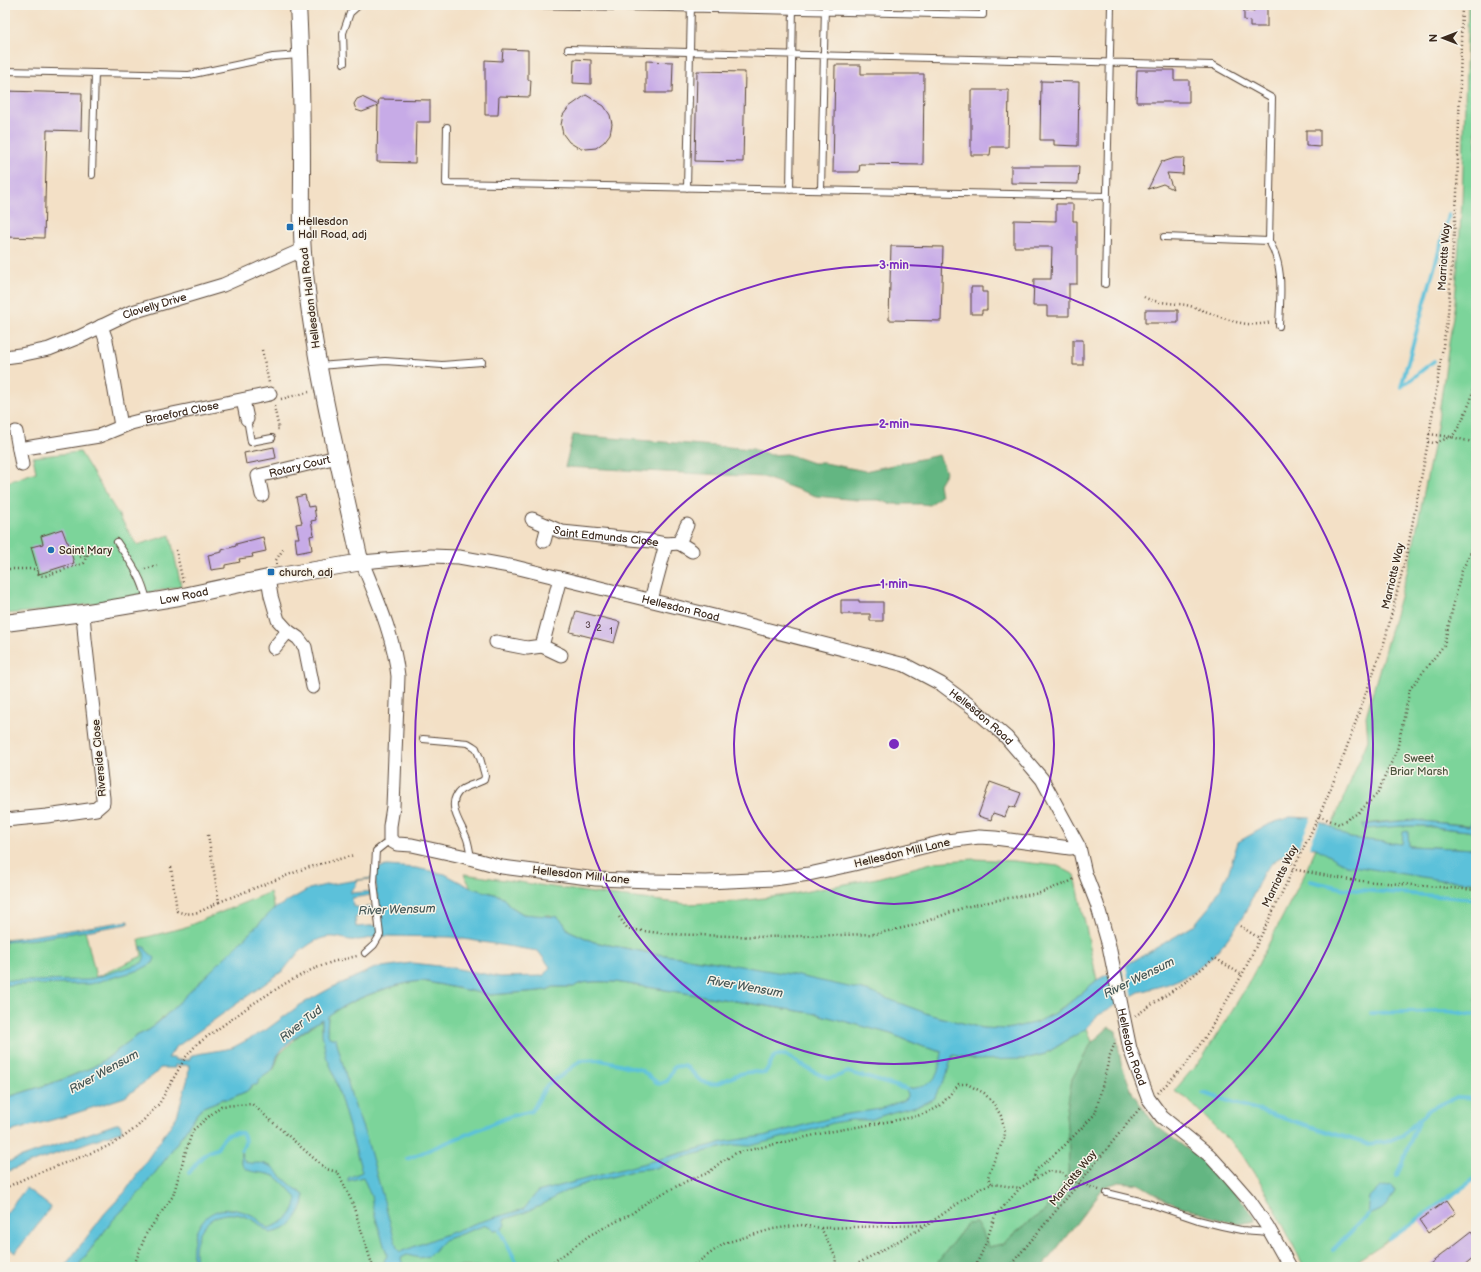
<svg xmlns="http://www.w3.org/2000/svg" width="1481" height="1272" font-family="'Balsamiq Sans',sans-serif">
<style>
.green{fill:#7bd49a;stroke:#5b7f5c}
.forest{fill:#64b682;stroke:#507050}
.water{fill:#5cc1da;stroke:#4c767c;fill-rule:evenodd}
.pier{fill:#f3e0c6}
.lines{fill:none;stroke-linecap:round;stroke-linejoin:round}
.stream{stroke:#5cc1da;stroke-width:4}
.building{fill:#c7abe7}
.service-casing{stroke:#574537;stroke-width:8}
.minor-casing{stroke:#574537;stroke-width:15}
.tertiary-casing{stroke:#574537;stroke-width:18}
.path{stroke:#574537;stroke-width:2.5;stroke-dasharray:1 3;stroke-linecap:butt}
.service{stroke:#fff;stroke-width:6}
.minor{stroke:#fff;stroke-width:13}
.tertiary{stroke:#fff;stroke-width:16}
.ring{fill:none;stroke:#7b2cbf;stroke-width:2}
.poi-dot{fill:#1f6fb2;stroke:#f7f3e8;stroke-width:1.5}
.labels{text-anchor:middle;dominant-baseline:central;stroke-width:3;stroke-linejoin:round;paint-order:stroke}
.number-label{font-size:9px;fill:#5e4a50}
.poi-label{font-size:11px;fill:#3b2a1e;stroke:#f7f3e8;text-anchor:start}
.street-label{font-size:11px;fill:#3b2a1e;stroke:#f7f3e8}
.park-label{font-size:11px;fill:#4b543d;stroke:#f7f3e8}
.water-label{font-size:12px;font-style:italic;fill:#455756;stroke:#f7f3e8}
.centre{fill:#7b2cbf;stroke:#f7f3e8;stroke-width:2}
.ring-label{font-size:12px;text-anchor:middle;font-weight:bold;fill:#7b2cbf;stroke:#f7f3e8;stroke-width:3;stroke-linejoin:round;paint-order:stroke}
</style>
<rect width="100%" height="100%" fill="#f7f3e8"/>
<filter id="ink" filterUnits="userSpaceOnUse"><feTurbulence type="fractalNoise" baseFrequency=".025" numOctaves="2"/><feDisplacementMap in="SourceGraphic" scale="8" xChannelSelector="R" yChannelSelector="G"/><feConvolveMatrix kernelMatrix="1 2 1 2 8 2 1 2 1" color-interpolation-filters="sRGB"/></filter>
<filter id="wash" filterUnits="userSpaceOnUse"><feTurbulence type="fractalNoise" baseFrequency=".012" numOctaves="4" result="noise"/><feDisplacementMap in="SourceGraphic" scale="16" xChannelSelector="R" yChannelSelector="G"/><feGaussianBlur stdDeviation="0.9" result="paint"/><feColorMatrix in="noise" values="0 0 0 0 0 0 0 0 0 0 0 0 0 0 0 0 0 1.4 0 .05"/><feComposite in="paint" operator="in"/></filter>
<g filter="url(#wash)">
<rect width="100%" height="100%" fill="#f3e0c6"/>
<path class="green" d="M1468,5H1476V826C1438,823 1400,817 1362,825L1424,826L1476,832V849L1409,846L1350,838L1332,827L1335,818L1368,740L1366,716L1410,562L1437,427L1455,302L1462,202Z
M80,452L137,545L170,535L181,586L111,601L52,610L5,614V483L36,472L33,457Z
M1316,848L1326,852L1441,880L1476,882V1178L1390,1239L1347,1267H1304L1268,1195L1241,1153L1186,1098L1174,1091L1203,1057L1247,986L1304,875Z
M974,859L1014,861L1058,866L1075,875L1097,980C1070,1003 1045,1026 1007,1029C999,1030 990,1029 982,1028L716,962L650,953L594,942L568,930L563,922L550,915L539,916L523,914L510,906L504,899L498,895L471,888L464,874L600,894L687,904L732,902L788,895L877,878L935,862Z
M270,892L274,909L189,994L149,1030L136,1036L106,1059L93,1067L59,1081L5,1098V939L85,930L96,977L142,956L139,939L183,928Z
M423,981L490,995L539,991L547,990L553,987H573C580,980 605,982 615,982L817,1014L863,1026L891,1034L924,1047L959,1056L1025,1059L1045,1054L1087,1028L1092,1042L1072,1079L1066,1115L1069,1149L1068,1177L1045,1211L1034,1218L1002,1244L989,1247L982,1232L967,1224L934,1267H77L113,1220L139,1193L164,1161L201,1108L223,1099H229L247,1091L262,1077L270,1072L274,1069L279,1055L298,1036L322,1019V1028L327,1030L328,1016C347,1001 398,982 423,981Z"/>
<path class="forest" d="M573,435L753,449L771,455L787,454L813,463H825L865,471L939,455L946,472L939,484L941,496L930,505L921,504H891L879,500H857L816,496L763,477L565,467Z
M1109,1027L1116,1031L1121,1063L1133,1094L1155,1125L1214,1169L1244,1203L1254,1216L1255,1221L1240,1224L1222,1220L1171,1203L1139,1184L1119,1182L1104,1187L1055,1251L1042,1267H934L967,1224L976,1223L982,1232L989,1247L1002,1244L1034,1218L1045,1211L1068,1177L1069,1149L1066,1115L1072,1079L1092,1042Z"/>
<path class="water" d="M1476,802L1475,822L1476,832L1424,826H1402L1364,829L1362,825L1388,822L1414,820L1469,826L1472,821Z
M1290,817L1310,818L1332,827L1350,838L1402,844L1403,832L1408,831L1409,846L1476,849V882L1441,880L1346,865L1316,848L1305,847L1294,849L1274,861L1263,873L1245,913L1234,930L1218,951L1193,973L1168,984L1139,992L1103,1012L1096,1017L1087,1028L1045,1054L1025,1059L977,1060L953,1055C950,1061 949,1067 947,1074C944,1083 937,1089 935,1098L924,1104L893,1112L869,1120H849L833,1123L808,1131L750,1146L734,1145L707,1151L670,1161L656,1168L636,1170L615,1176L587,1183L564,1192L540,1206L521,1214L505,1219L504,1220L505,1225L500,1231L494,1230L489,1226L486,1225L444,1240L429,1256L419,1258L407,1255L401,1258L403,1267C394,1267 387,1270 384,1260L386,1258L387,1255L373,1209L371,1196L363,1177L348,1181V1178L362,1172L333,1072L326,1056L322,1034V1019C308,1028 287,1041 278,1055C275,1060 276,1066 272,1070C267,1076 260,1076 257,1085H252L247,1091L229,1099H223L201,1108L165,1160L139,1193L113,1220L77,1267H64L105,1213L125,1192L177,1116L188,1078L189,1065H175V1068H160L155,1074L125,1097L70,1115L5,1133V1098L59,1081L93,1067L106,1059L136,1036L149,1030L161,1020L274,909L309,889L326,885L371,878L376,868L387,866L416,868L445,874L471,888L498,895L504,899L510,906L523,914L558,917L563,922L568,930L594,942L650,953L716,962L789,974L867,991L931,1015L982,1028L1007,1029L1038,1022L1062,1009L1097,980L1144,955L1193,926L1210,906L1220,889L1228,874L1238,842L1270,824ZM375,879L377,891L351,893V890L356,886V883L359,880ZM377,894L379,906L360,908L353,906L352,898ZM380,913L381,925L356,927L355,918L361,915ZM384,936L451,937L538,951L550,967L543,976L500,977L448,967L412,963L375,968L331,988L300,1005L266,1030L232,1048L192,1055L189,1060H175V1058H168L175,1048L284,970C294,956 311,939 328,937C336,936 343,939 350,940C361,941 373,937 384,936ZM423,981L490,995L539,991L547,990L553,987H574C580,980 605,982 615,982L817,1014L891,1034L924,1047L942,1052C938,1079 935,1086 906,1089L907,1096L905,1100L880,1109L842,1115L763,1136L723,1142L537,1192L524,1209L476,1223L400,1252L397,1248L367,1140L352,1098L336,1039L329,1037L327,1030L328,1016C348,1000 398,982 423,981Z
M128,921V924L36,939L5,942V940Z
M145,946L146,950L155,958L153,963L140,970L90,984L5,985V980L30,981L88,980L142,963C146,957 145,953 141,947Z
M116,1124H120L122,1129L121,1132H117L5,1172V1163Z
M241,1150C243,1171 256,1159 268,1165C273,1166 277,1172 280,1175C288,1182 295,1189 304,1195C306,1206 295,1222 286,1228C282,1230 275,1232 271,1233C263,1230 259,1222 251,1219C223,1205 197,1220 195,1252C195,1257 196,1262 196,1267H193C193,1260 192,1252 193,1245C198,1211 223,1202 252,1215C259,1218 261,1225 269,1228C286,1221 293,1217 297,1198C291,1192 281,1179 274,1176C257,1169 238,1178 241,1150Z
M1392,1185L1395,1191C1388,1204 1384,1212 1368,1214L1370,1197L1380,1187Z
M26,1188L51,1207L15,1253L5,1244V1215Z"/>
<path class="pier" d="M1312,816L1321,820L1308,849L1297,850Z
M1125,963L1133,998L1129,1000L1121,965Z"/>
<g class="lines">
<path class="stream" d="M1434,361L1401,387L1449,215
M1310,881L1346,889L1476,899
M1371,1013L1446,1011L1476,1015
M1203,1093L1367,1144L1386,1142L1403,1135L1430,1109L1457,1097L1476,1098
M407,1159L511,1116L532,1111L547,1085L561,1076L580,1061L601,1060L619,1064L641,1070L659,1084L667,1081L674,1067C693,1061 692,1081 708,1083C719,1086 730,1077 740,1074C749,1071 756,1072 765,1073L775,1055H786L812,1071L828,1078L835,1077L848,1072L906,1089
M189,1173C198,1162 203,1152 217,1149C223,1137 228,1131 242,1133C246,1140 246,1143 241,1150
M1397,1175L1418,1122
M500,1231L519,1267
M1390,1239L1476,1178
M1333,1250L1368,1214"/>
</g>
<g id="blocks">
<path class="building" d="M1255,5H1267V27H1250V21L1244,20V10L1254,11Z
M503,49L528,50V80H531L530,97L499,96L498,115H485V60L502,61Z
M574,59L591,60V84L573,83Z
M646,61L673,62L672,93H646Z
M835,65H861V74H924L923,165L860,164L859,172H833Z
M1137,70H1174V80H1189V102H1136Z
M697,71L745,72L743,162L695,161Z
M1041,81L1079,82L1078,146L1054,145V140H1040Z
M971,90H1009L1008,147H991L990,155H971Z
M5,91L82,93L81,131L47,130L44,238L5,237Z
M586,95L604,106L610,115L612,124L610,134L604,142L596,148L586,149L577,147L569,142L563,134L561,125L563,115L569,107Z
M362,97L378,105L379,99L430,100V122H416L415,163L377,162L378,106L362,112L356,110L354,104L357,99Z
M1306,130H1320V147L1306,146Z
M1175,158H1184L1183,174L1167,173L1173,189L1163,184L1148,189L1162,160L1163,162Z
M1011,166H1079L1078,184L1011,183Z
M1056,204H1073V221H1077V284H1069V316H1047V306H1033L1034,279H1051L1052,247H1014V220L1056,221Z
M891,246L943,247L941,321L889,320Z
M971,287H982V292H987V310H982V314H971Z
M1145,310H1178V323H1145Z
M1073,340H1083V365H1073Z
M274,447L276,458L246,464L244,453Z
M305,495L308,507L314,506L316,520L311,521L314,535L310,536L312,550L297,553L295,538H299L296,524L302,523L296,497Z
M62,529L67,542H68L74,563L39,574L31,547L43,544L41,536Z
M263,537L266,551L252,554L253,557L239,559L240,562L225,565V568L211,570L208,555L222,552V550L236,546V544Z
M841,600H859V602H883V621H870V614H841Z
M576,611L620,622L614,643L570,632Z
M990,782L1021,793L1015,808L1009,806L1005,817L993,813L991,820L978,816Z
M1447,1200L1456,1213L1428,1233L1419,1220Z
M1472,1231L1476,1236V1256L1463,1267H1426Z"/>
</g>
</g>
<g filter="url(#ink)">
<use href="#blocks" fill-opacity="0" stroke="#574537" stroke-width="1"/>
<g class="lines">
<defs>
<path id="service" d="M535,5L983,15V5
M568,49L1213,65L1272,98L1269,241L1164,237
M344,63L343,33L350,13L359,5
M5,71L189,75L273,57L299,55
M447,127L446,183L1107,196
M92,175L95,73
M687,188L691,5
M790,190L793,5
M821,190L825,5
M1269,241C1285,268 1280,296 1279,326
M1105,284L1111,5
M318,366L385,361L442,365L482,362
M247,419L251,442L272,438
M117,542C130,562 142,576 147,601
M423,739L468,743L473,746L476,748L480,758L485,776L484,780C477,784 468,785 461,790C444,804 462,824 467,839C469,845 470,852 471,858
M365,953L374,945L380,935L374,882L376,851L390,840
M1107,1193L1148,1203L1198,1220L1222,1226L1241,1230L1270,1232"/>
<g id="minor">
<path d="M101,326L106,340L121,426"/>
<path id="s1" d="M5,357L20,355L49,349L79,337L129,313L223,285L295,253L303,252"/>
<path d="M243,400L247,419"/>
<path id="s2" d="M16,432L19,449L99,436L131,423L143,420L270,394"/>
<path d="M19,449L22,465"/>
<path id="s3" d="M262,495L258,476L337,457"/>
<path id="s4" d="M532,519L562,532L651,541L666,544L679,543L687,525"/>
<path d="M544,541L548,526"/>
<path d="M679,543L692,551"/>
<path d="M268,578L271,596L278,620L288,631L298,638L305,647L313,687"/>
<path d="M560,578L542,646L561,655"/>
<path d="M651,600L666,544"/>
<path d="M496,642L527,648L542,646"/>
<path d="M274,648L288,631"/>
<path d="M5,820L47,816L96,809L103,803V798L85,639L83,613"/>
<path id="s5" d="M1079,847L1070,848L995,838L979,837L947,841L854,864L809,874L774,879L706,882L651,881L596,879L502,867L462,856L412,845L397,844L390,840V826L393,807L398,676C394,636 377,599 362,562L431,556L459,557L515,567L738,622L905,665L941,684L972,707L1006,737L1042,779L1079,847L1085,873L1097,904L1109,946L1130,1049L1148,1098L1162,1117L1209,1155L1229,1177L1249,1200L1267,1226L1290,1267"/>
</g>
<g id="tertiary">
<path id="s6" d="M5,623L83,613L179,597L268,578L362,562L359,556C337,456 312,355 303,253C301,227 302,200 302,174C302,118 301,61 298,5"/>
</g>
</defs>
<use href="#service" class="service-casing"/>
<use href="#minor" class="minor-casing"/>
<use href="#tertiary" class="tertiary-casing"/>
<path class="path" d="M1476,287L1473,307L1476,322
M1144,297C1154,303 1174,303 1186,305C1215,312 1240,331 1271,322
M262,350L269,383
M281,399L309,392
M274,406L279,429H275
M1429,434L1452,437L1476,443
M1428,442L1434,443L1452,437L1460,425L1471,400L1476,373
M176,550L183,582
M80,557L111,547
M276,564V560L284,548
M5,569H34L37,570C38,575 40,576 45,576L84,563L87,554
M145,569L157,566
M1319,816L1339,824L1358,813L1377,794L1397,750L1410,689L1444,645L1461,573L1476,541
M208,835L219,902L306,868L354,855
M1289,856L1290,862L1295,865
M171,867L177,911C194,918 204,909 219,902
M1292,869L1350,880L1476,890
M619,917L628,929L667,934L765,937L875,934L916,925L965,907L1003,899L1040,893L1069,882L1075,878
M1240,926L1259,938
M1135,1016L1184,983L1215,958L1242,975
M1158,1093L1186,1064L1206,1036L1242,975L1319,816L1340,766L1385,640L1407,552L1428,442L1448,314L1457,194L1462,5
M1033,1180L1049,1171L1061,1172L1071,1180L1099,1190
M5,1188L28,1177L104,1148L121,1139L137,1127L159,1104L185,1058L197,1044L251,1005L286,983L311,970L332,962L357,956
M821,1228L836,1258L835,1267
M127,1267L135,1263L146,1234L173,1196L184,1157L193,1130L221,1106L252,1104L326,1169L338,1172L352,1202L373,1267
M547,1267L590,1235L631,1214L650,1200L687,1181L708,1173L721,1162L736,1153L828,1132L914,1117L929,1112L940,1106L959,1084H967L984,1093L994,1104L1001,1116L1005,1132L1004,1139L995,1158L988,1177L990,1182L993,1184
M691,1267L725,1243L773,1229L801,1225L821,1228L927,1225L982,1187L993,1184L1020,1188
M852,1267L927,1225
M975,1267L984,1248L995,1216L1020,1188L1033,1180L1036,1170L1064,1146L1095,1114L1110,1055L1115,1043
M1009,1267L1080,1182L1140,1108"/>
<use href="#service" class="service"/>
<use href="#minor" class="minor"/>
<use href="#tertiary" class="tertiary"/>
</g>
</g>
<g class="ring">
<circle cx="894" cy="744" r="160"/>
<circle cx="894" cy="744" r="320"/>
<circle cx="894" cy="744" r="479"/>
</g>
<g class="poi-dot">
<rect x="286" y="223" width="8" height="8" rx="2"/>
<circle cx="51" cy="550" r="4"/>
<rect x="267" y="568" width="8" height="8" rx="2"/>
</g>
<g class="labels">
<g class="number-label">
<text x="588" y="625">3</text>
<text x="599" y="628">2</text>
<text x="611" y="631">1</text>
</g>
<g class="poi-label">
<text x="298" y="221">Hellesdon<tspan x="298" dy="13">Hall Road, adj</tspan></text>
<text x="59" y="550">Saint Mary</text>
<text x="279" y="572">church, adj</text>
</g>
<g class="street-label">
<text transform="translate(1444 257) rotate(-86)">Marriotts Way</text>
<text transform="translate(310 298) rotate(-97)">Hellesdon Hall Road</text>
<text stroke="none"><textPath href="#s1" startOffset="159">Clovelly Drive</textPath></text>
<text stroke="none"><textPath href="#s2" startOffset="185">Braeford Close</textPath></text>
<text stroke="none"><textPath href="#s3" startOffset="62">Rotary Court</textPath></text>
<text stroke="none"><textPath href="#s4" startOffset="77">Saint Edmunds Close</textPath></text>
<text transform="translate(1393 576) rotate(-77)">Marriotts Way</text>
<text stroke="none"><textPath href="#s6" startOffset="181">Low Road</textPath></text>
<text stroke="none"><textPath href="#s5" startOffset="1308">Hellesdon Road</textPath></text>
<text stroke="none"><textPath href="#s5" startOffset="1632">Hellesdon Road</textPath></text>
<text transform="translate(99 758) rotate(-95)">Riverside Close</text>
<text transform="translate(902 853) rotate(-13)">Hellesdon Mill Lane</text>
<text transform="translate(581 875) rotate(6)">Hellesdon Mill Lane</text>
<text transform="translate(1280 876) rotate(-64)">Marriotts Way</text>
<text stroke="none"><textPath href="#s5" startOffset="2004">Hellesdon Road</textPath></text>
<text transform="translate(1073 1178) rotate(-51)">Marriotts Way</text>
</g>
<g class="park-label">
<text x="1419" y="758">Sweet<tspan x="1419" dy="13">Briar Marsh</tspan></text>
</g>
<g class="water-label">
<text transform="translate(397 910) rotate(-2)">River Wensum</text>
<text transform="translate(1139 978) rotate(-26)">River Wensum</text>
<text transform="translate(745 987) rotate(10)">River Wensum</text>
<text transform="translate(301 1024) rotate(-38)">River Tud</text>
<text transform="translate(104 1072) rotate(-29)">River Wensum</text>
</g>
</g>
<circle cx="894" cy="744" r="6" class="centre"/>
<g class="ring-label">
<text x="894" y="269">3 min</text>
<text x="894" y="428">2 min</text>
<text x="894" y="588">1 min</text>
</g>
<rect width="1481" height="1272" fill="none" stroke="#f7f3e8" stroke-width="20"/>
<g transform="translate(1443 38) rotate(270)" stroke="#f7f3e8" stroke-width="3" paint-order="stroke">
<path d="M0-3L7 15L0 10L-7 15Z" fill="#3b2a1e"/>
<text y="-6" font-size="11" font-weight="bold" text-anchor="middle" fill="#3b2a1e">N</text>
</g>
</svg>
